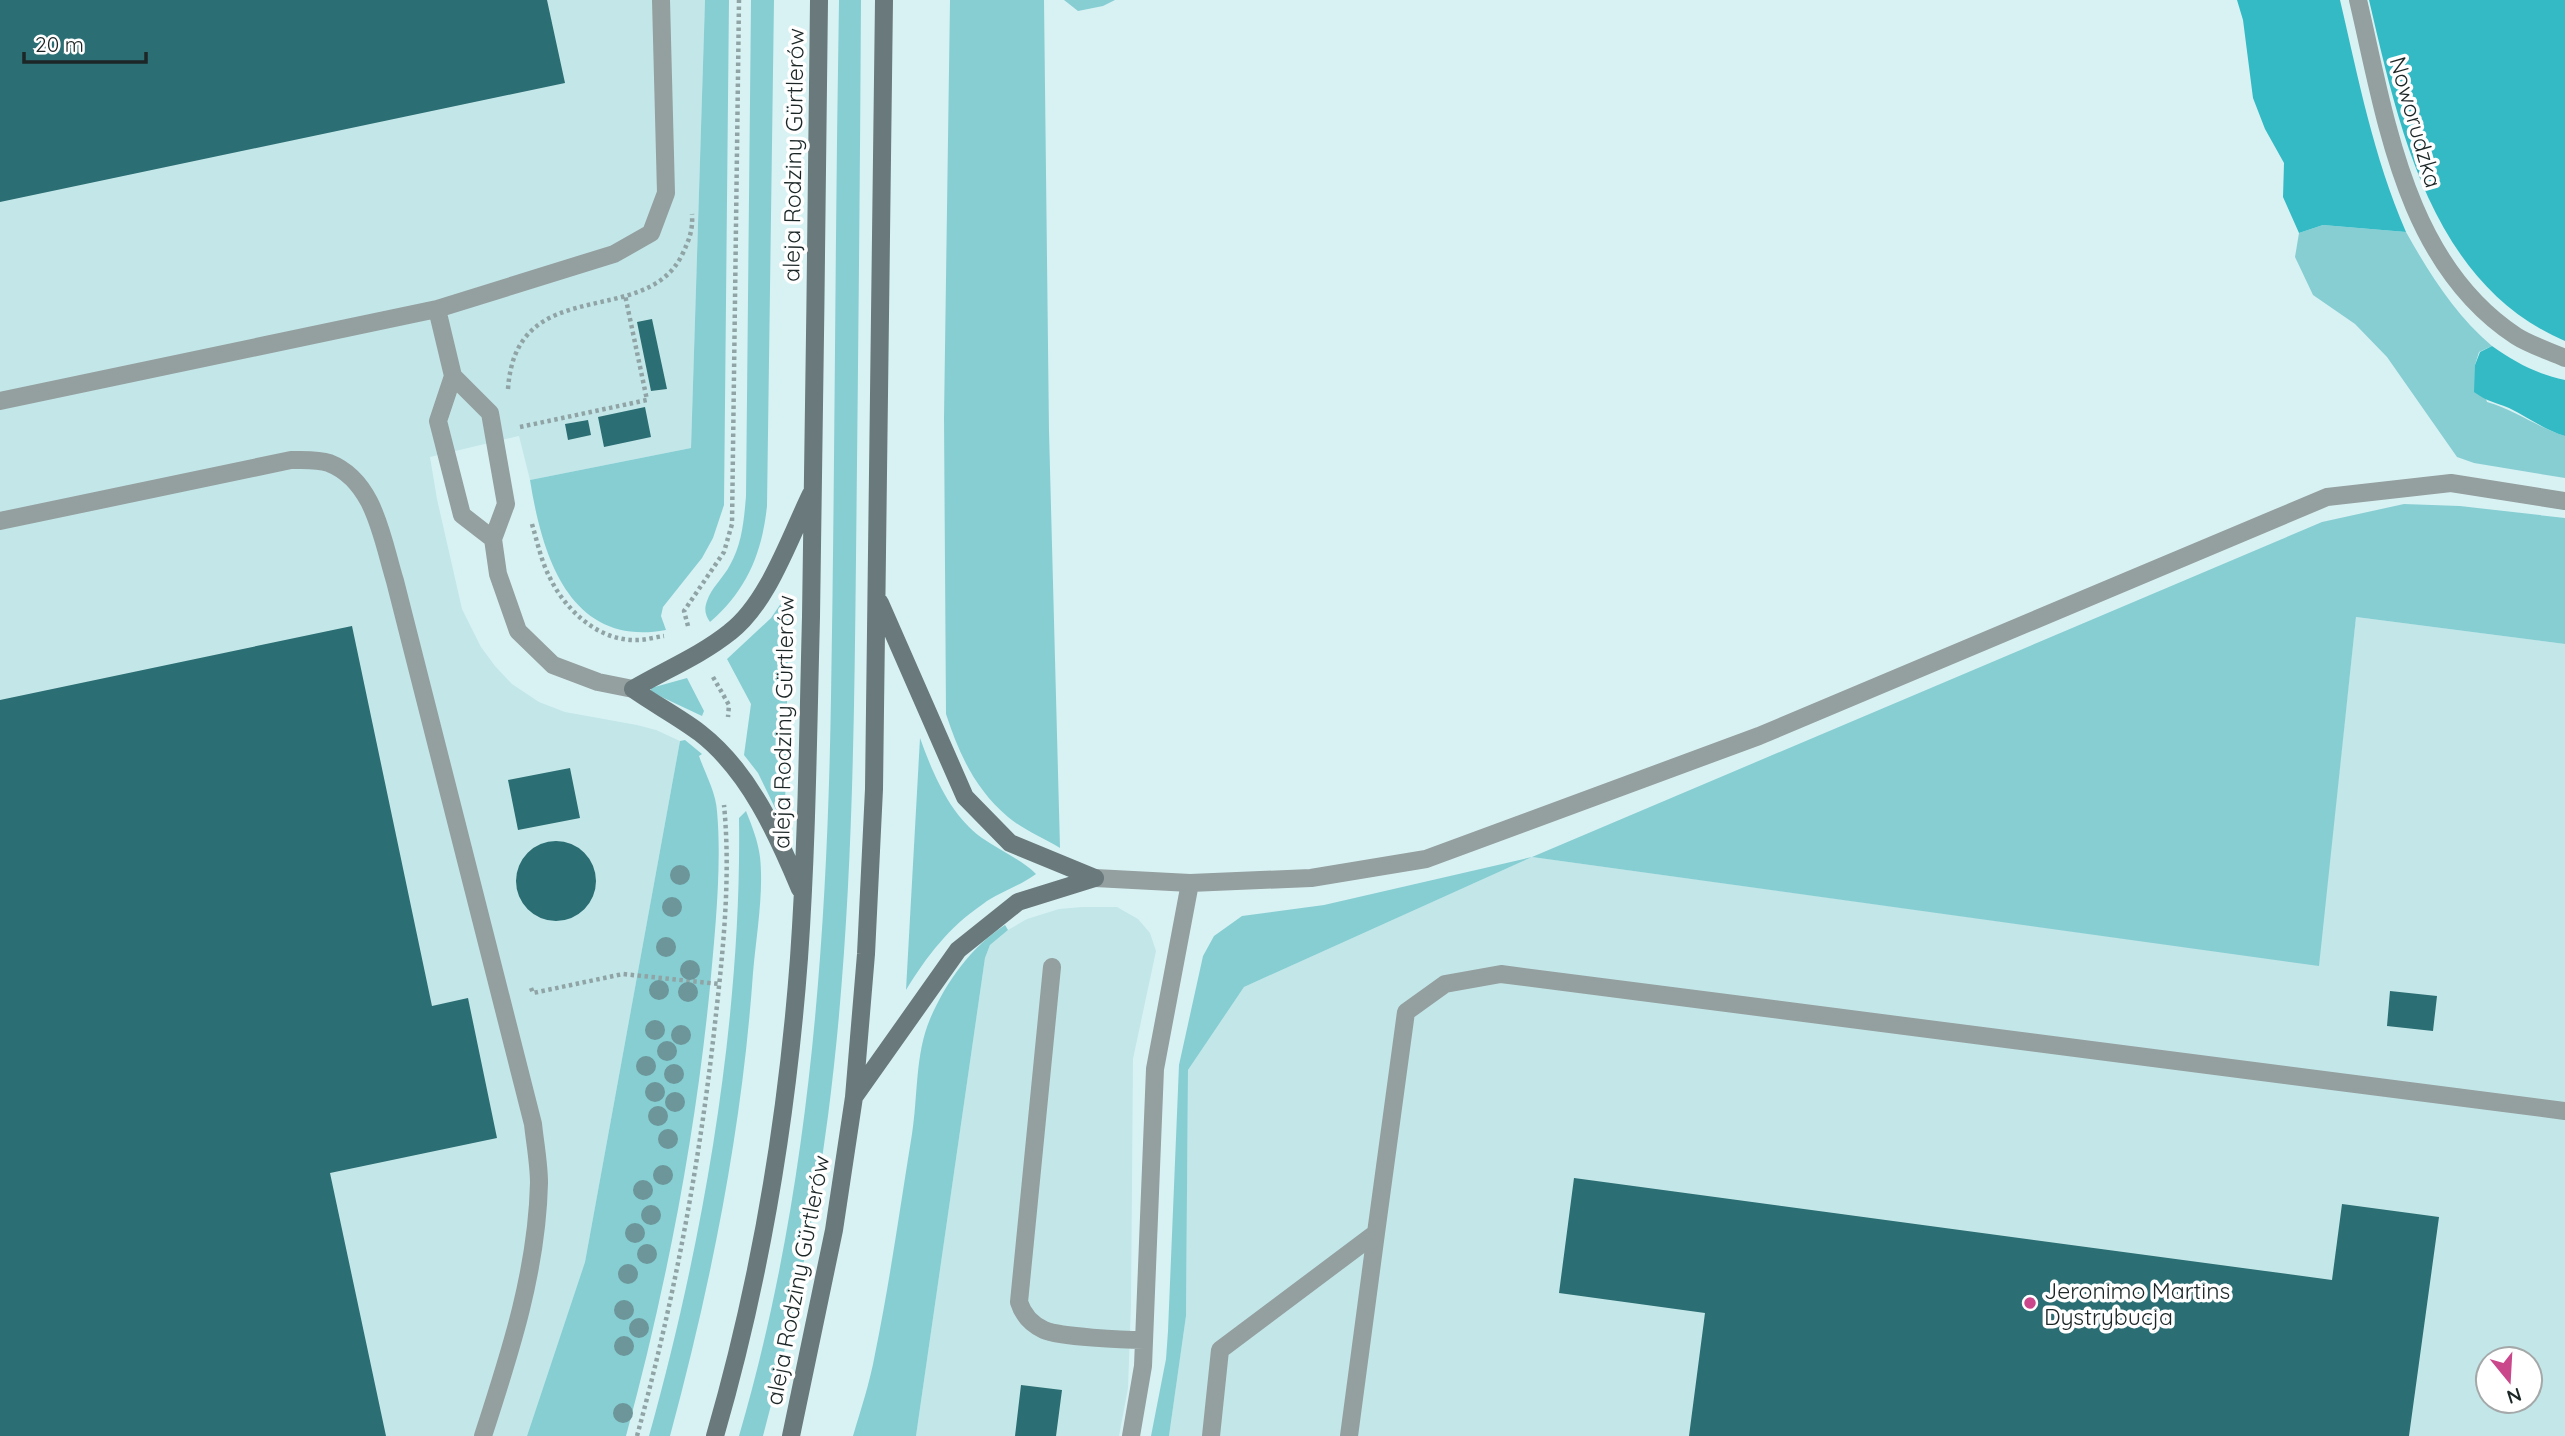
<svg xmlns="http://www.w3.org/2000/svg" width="2565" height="1436" font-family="Quicksand,sans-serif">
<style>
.built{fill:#c3e6e8;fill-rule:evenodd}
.green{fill:#87ced3}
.forest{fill:#34bac4}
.building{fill:#2b6e73}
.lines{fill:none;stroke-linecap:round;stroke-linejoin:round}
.path{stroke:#90a4a5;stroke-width:4.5;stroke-dasharray:3.5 3.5;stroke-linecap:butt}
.service{stroke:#949f9f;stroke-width:18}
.secondary{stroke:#6a797b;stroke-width:18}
.tree{fill:#6c9699}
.poi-dot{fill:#cb478b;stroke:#fff;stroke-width:2.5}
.labels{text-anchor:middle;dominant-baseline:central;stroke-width:7;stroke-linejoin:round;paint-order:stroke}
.street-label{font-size:23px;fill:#1c2626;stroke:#fff}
.poi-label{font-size:23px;fill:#1c2626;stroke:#fff;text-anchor:start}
</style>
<rect width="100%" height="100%" fill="#d8f2f4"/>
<path class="built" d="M0,0H705L691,448L530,480L519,436L430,457L437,499L462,609L481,647L495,666L512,684L539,702L565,712L637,725L656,730L680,741L585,1262L527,1436H0Z
M2356,617L2565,644V1436H1169L1186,1316L1188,1070L1244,987L1532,857L2318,965ZM2488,1359H2530V1401H2488Z
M1082,907H1117L1138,919L1150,933L1156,951L1133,1059L1131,1305L1128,1388L1119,1436H916L985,958L990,945L1008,930L1027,919L1059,909Z"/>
<path class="green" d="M705,0H729L724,505L713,538L702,558L663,607L661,616L666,630C570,648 542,556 530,480L691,448Z
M751,0H774L767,506C762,553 747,590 710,622C705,615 704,609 707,601C711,588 724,577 730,565C742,544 744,520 746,496Z
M839,0H861C860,186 858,372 856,559C854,745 852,931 828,1116C814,1224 791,1331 763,1436H739C809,1196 827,945 831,697C835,464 835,232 839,0Z
M950,0H1044L1049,431L1060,848C1043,838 1022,829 1008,817C975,789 959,754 946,714L944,418Z
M1064,0H1115L1103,6L1078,11Z
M2323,225L2406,232C2429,273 2456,316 2492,346L2479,352L2475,365L2487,402C2515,410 2537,427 2565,436V478L2474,463L2457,457L2387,357L2355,324L2313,295L2295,257L2299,233Z
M2404,504L2460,506L2565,518V644L2356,617L2319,966L1532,857L1244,987L1188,1070L1186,1316L1169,1436H1151L1166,1359L1168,1331L1179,1065L1203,956L1214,936L1242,916L1324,905L1532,857L2322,522Z
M786,596L789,597L785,811L782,814H778L758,773L744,755L751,704L727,659L771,618Z
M687,678L704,711L702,716L651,692V688Z
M920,738C933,774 950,815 982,838C999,850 1022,860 1036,874C1020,886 999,892 983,904C949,927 927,956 906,990Z
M685,740L702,754L699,756C705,773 716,793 717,811C722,865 715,933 710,987C695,1139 666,1288 626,1436H527L585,1262L680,741Z
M746,811C752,826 758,841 760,857C764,893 756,937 753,973C742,1130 711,1284 670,1436H649C703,1243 742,1019 739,818Z
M1005,925L1008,930L990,945L985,958L916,1436H853C861,1409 870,1382 875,1354C890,1281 900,1207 912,1134C918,1097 915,1054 930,1019C946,982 971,947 1005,925Z"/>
<path class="forest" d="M2237,0H2340C2359,81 2373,155 2406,232L2323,225L2299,233L2283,197L2284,163L2265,129L2253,98L2243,20Z
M2369,0H2565V341C2431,284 2399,127 2369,0Z
M2492,346C2515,362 2536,374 2565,380V436C2543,429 2529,418 2509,408C2495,402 2488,402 2474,392L2475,365L2480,352Z"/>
<path class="building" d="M0,0H547L565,83L0,202Z
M652,319L667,389L651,391L637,322Z
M645,407L651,437L604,447L598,417Z
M588,420L591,435L568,440L565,424Z
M352,626L432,1006L468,998L497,1138L330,1173L386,1436H0V700Z
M570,768L580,818L518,830L508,780Z
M516 881a40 40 0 1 1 80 0a40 40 0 1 1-80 0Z
M2390,991L2437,996L2433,1031L2387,1026Z
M1574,1178L2332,1280L2342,1204L2439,1217L2409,1436H1689L1705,1313L1559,1293Z
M1021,1385L1062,1390L1056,1436H1015Z"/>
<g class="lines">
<path class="path" d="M508,389C516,271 645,330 682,255C689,240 693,231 692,214
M520,427L647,400L625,295
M532,524C537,541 541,560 549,576C565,610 598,641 637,640C646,640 656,637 664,636
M688,626L684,611L724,552L732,524L739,0
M713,677L729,705L728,717
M531,988L533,993L623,974L719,984
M637,1436C674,1301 700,1162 715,1023C723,952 731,877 724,805"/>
<path class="service" d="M2358,0C2386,119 2405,263 2516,336C2530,345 2549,351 2565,358
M437,309L614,254L651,233L666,193L661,0
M453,376L490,413L506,504L493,539L462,515L438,421Z
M0,401L437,309L453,376
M0,521L291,460C303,460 318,459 329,463C375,481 382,539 395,581L533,1124C535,1143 539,1164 539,1183C537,1271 510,1353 483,1436
M493,539L498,574L518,631L553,665L598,682L633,689
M1095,878L1190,883L1311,878L1426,859L1759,736L2327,497L2451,483L2565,501
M1052,967L1019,1302C1023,1315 1031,1324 1044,1330C1060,1337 1124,1340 1144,1340
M1131,1436L1143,1366L1155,1069L1190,883
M1211,1436L1220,1350L1376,1233L1406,1012L1445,984L1501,974L2565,1111
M1349,1436L1376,1233"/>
<path class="secondary" d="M880,603L965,797L1010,843L1095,878
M800,889C777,834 749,771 700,733C679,717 654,704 633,689C665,670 700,656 730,632C768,603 790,537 811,494
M854,1097L958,950L1018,902L1095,878
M715,1436C760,1281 787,1119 799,958C807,844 808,731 811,617C815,411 816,206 819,0
M791,1436L834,1230L854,1097L866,954L874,789L884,0"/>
</g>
<g class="tree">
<circle cx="680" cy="875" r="10"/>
<circle cx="672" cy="907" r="10"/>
<circle cx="666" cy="947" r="10"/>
<circle cx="690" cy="970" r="10"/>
<circle cx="659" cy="990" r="10"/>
<circle cx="688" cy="992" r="10"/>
<circle cx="655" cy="1030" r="10"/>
<circle cx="681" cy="1035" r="10"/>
<circle cx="667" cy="1051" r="10"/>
<circle cx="646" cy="1066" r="10"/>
<circle cx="674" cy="1074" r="10"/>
<circle cx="655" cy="1092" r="10"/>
<circle cx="675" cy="1102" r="10"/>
<circle cx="658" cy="1116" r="10"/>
<circle cx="668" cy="1139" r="10"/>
<circle cx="663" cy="1175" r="10"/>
<circle cx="643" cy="1190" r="10"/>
<circle cx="651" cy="1215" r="10"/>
<circle cx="635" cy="1233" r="10"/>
<circle cx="647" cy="1254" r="10"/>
<circle cx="628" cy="1274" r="10"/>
<circle cx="624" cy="1310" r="10"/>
<circle cx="639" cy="1328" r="10"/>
<circle cx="624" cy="1346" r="10"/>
<circle cx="623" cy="1413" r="10"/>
</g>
<circle class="poi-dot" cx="2030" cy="1303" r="7"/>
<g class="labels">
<g class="street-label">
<text transform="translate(2416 122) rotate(74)">Noworudzka</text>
<text transform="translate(793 155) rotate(-89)">aleja Rodziny Gürtlerów</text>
<text transform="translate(783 722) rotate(-89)">aleja Rodziny Gürtlerów</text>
<text transform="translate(797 1280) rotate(-79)">aleja Rodziny Gürtlerów</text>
</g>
<g class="poi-label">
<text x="2044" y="1290">Jeronimo Martins<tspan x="2044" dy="26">Dystrybucja</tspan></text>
</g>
</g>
<g transform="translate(2509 1380) rotate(162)"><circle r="33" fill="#ffffff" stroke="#a4a8a8" stroke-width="2"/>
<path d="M0-5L12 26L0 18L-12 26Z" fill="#cb478b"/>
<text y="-10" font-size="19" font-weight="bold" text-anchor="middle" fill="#1c2626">N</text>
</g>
<path d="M24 52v10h122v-10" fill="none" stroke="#1c2626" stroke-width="3.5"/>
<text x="35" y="52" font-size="21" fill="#1c2626" stroke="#ffffff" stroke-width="5" paint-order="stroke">20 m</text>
</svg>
